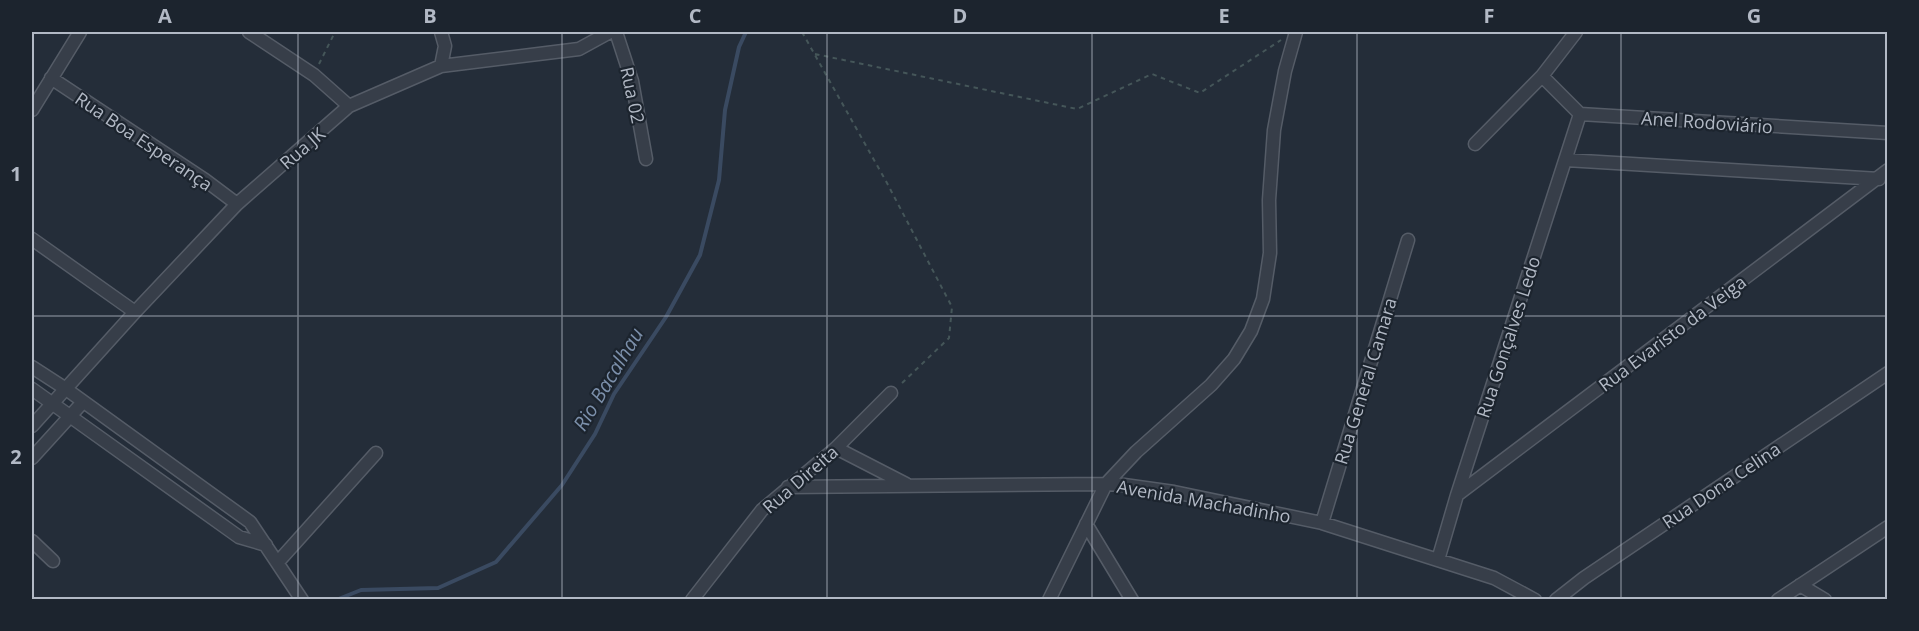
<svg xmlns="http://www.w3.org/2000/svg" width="1919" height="631" font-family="'Open Sans',sans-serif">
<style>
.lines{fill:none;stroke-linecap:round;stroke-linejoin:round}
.stream{stroke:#3a4a61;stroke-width:4}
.minor-casing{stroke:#555c67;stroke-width:15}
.path{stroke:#455659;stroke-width:2;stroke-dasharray:4.5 4.5;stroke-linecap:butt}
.minor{stroke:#373e49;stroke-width:12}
.grid{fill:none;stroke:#b2b9c5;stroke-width:1.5;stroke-opacity:0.55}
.labels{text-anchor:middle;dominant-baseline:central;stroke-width:4.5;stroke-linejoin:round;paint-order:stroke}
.street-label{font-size:18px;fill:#b2b9c5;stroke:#1c242e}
.water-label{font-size:20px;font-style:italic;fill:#7c90ab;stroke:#1c242e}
.neatline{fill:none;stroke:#b2b9c5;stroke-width:2}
.grid-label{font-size:20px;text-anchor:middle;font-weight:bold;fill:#b2b9c5}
</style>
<rect width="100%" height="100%" fill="#242d39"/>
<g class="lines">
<path class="stream" d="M336,600L361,590L438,588L496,562L562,485L595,434L614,394L666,317L700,255L719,180L725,110L739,47L746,32"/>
<defs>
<path id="minor" d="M249,32L314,75L349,106
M441,32L445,46L441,66
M616,32L632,81L646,159
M1542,76L1580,114L1888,133
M51,78L205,180L237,204
M32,110L80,32
M1475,144L1542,76L1576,32
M1566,160L1879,179
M32,239L135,312
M32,367L66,389L250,522L302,600
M32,389L239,537L266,545
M32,426L135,312L237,204L349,106L441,66L579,49L610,32
M836,448L906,484
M32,458L83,402
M788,487L1106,484L1124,485L1174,492L1322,523L1494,578L1535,600
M1457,495L1888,170
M1322,523L1408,240
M1086,524L1132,600
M32,541L53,561
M1438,560L1457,495L1580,114
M278,562L376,453
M1800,585L1825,600
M692,600L762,510L836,448L891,393
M1049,600L1106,484L1136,452L1211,385L1234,359L1251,331L1263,299L1270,253L1269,200L1274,130L1285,71L1296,32
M1556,600L1584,578L1888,373
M1778,600L1888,527"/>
</defs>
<use href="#minor" class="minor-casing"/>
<path class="path" d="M802,32L887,183L952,307L949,338L900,385
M815,54L1077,109L1152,74L1200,93L1281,40
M319,64L335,32"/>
<use href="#minor" class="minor"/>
</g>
<path class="grid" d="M298,32V600M562,32V600M827,32V600M1092,32V600M1357,32V600M1621,32V600M32,316H1888"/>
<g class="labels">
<g class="street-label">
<text transform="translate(633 95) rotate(78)">Rua 02</text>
<text transform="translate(1707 122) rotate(4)">Anel Rodoviário</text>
<text transform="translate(144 141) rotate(34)">Rua Boa Esperança</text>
<text transform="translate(302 148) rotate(-41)">Rua JK</text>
<text transform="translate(1672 333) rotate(-37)">Rua Evaristo da Veiga</text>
<text transform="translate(1508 337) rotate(-72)">Rua Gonçalves Ledo</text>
<text transform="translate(1365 381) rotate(-73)">Rua General Camara</text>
<text transform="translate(800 479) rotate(-41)">Rua Direita</text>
<text transform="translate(1721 485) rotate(-34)">Rua Dona Celina</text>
<text transform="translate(1204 501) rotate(10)">Avenida Machadinho</text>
</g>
<g class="water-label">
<text transform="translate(608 379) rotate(-59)">Rio Bacalhau</text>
</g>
</g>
<rect width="1919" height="631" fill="none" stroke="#1c242e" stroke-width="66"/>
<rect x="33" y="33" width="1853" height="565" class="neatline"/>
<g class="grid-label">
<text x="165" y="23">A</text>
<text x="430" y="23">B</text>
<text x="695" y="23">C</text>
<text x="960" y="23">D</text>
<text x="1224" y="23">E</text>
<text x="1489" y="23">F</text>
<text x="1754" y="23">G</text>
<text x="16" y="181">1</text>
<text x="16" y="464">2</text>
</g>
</svg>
